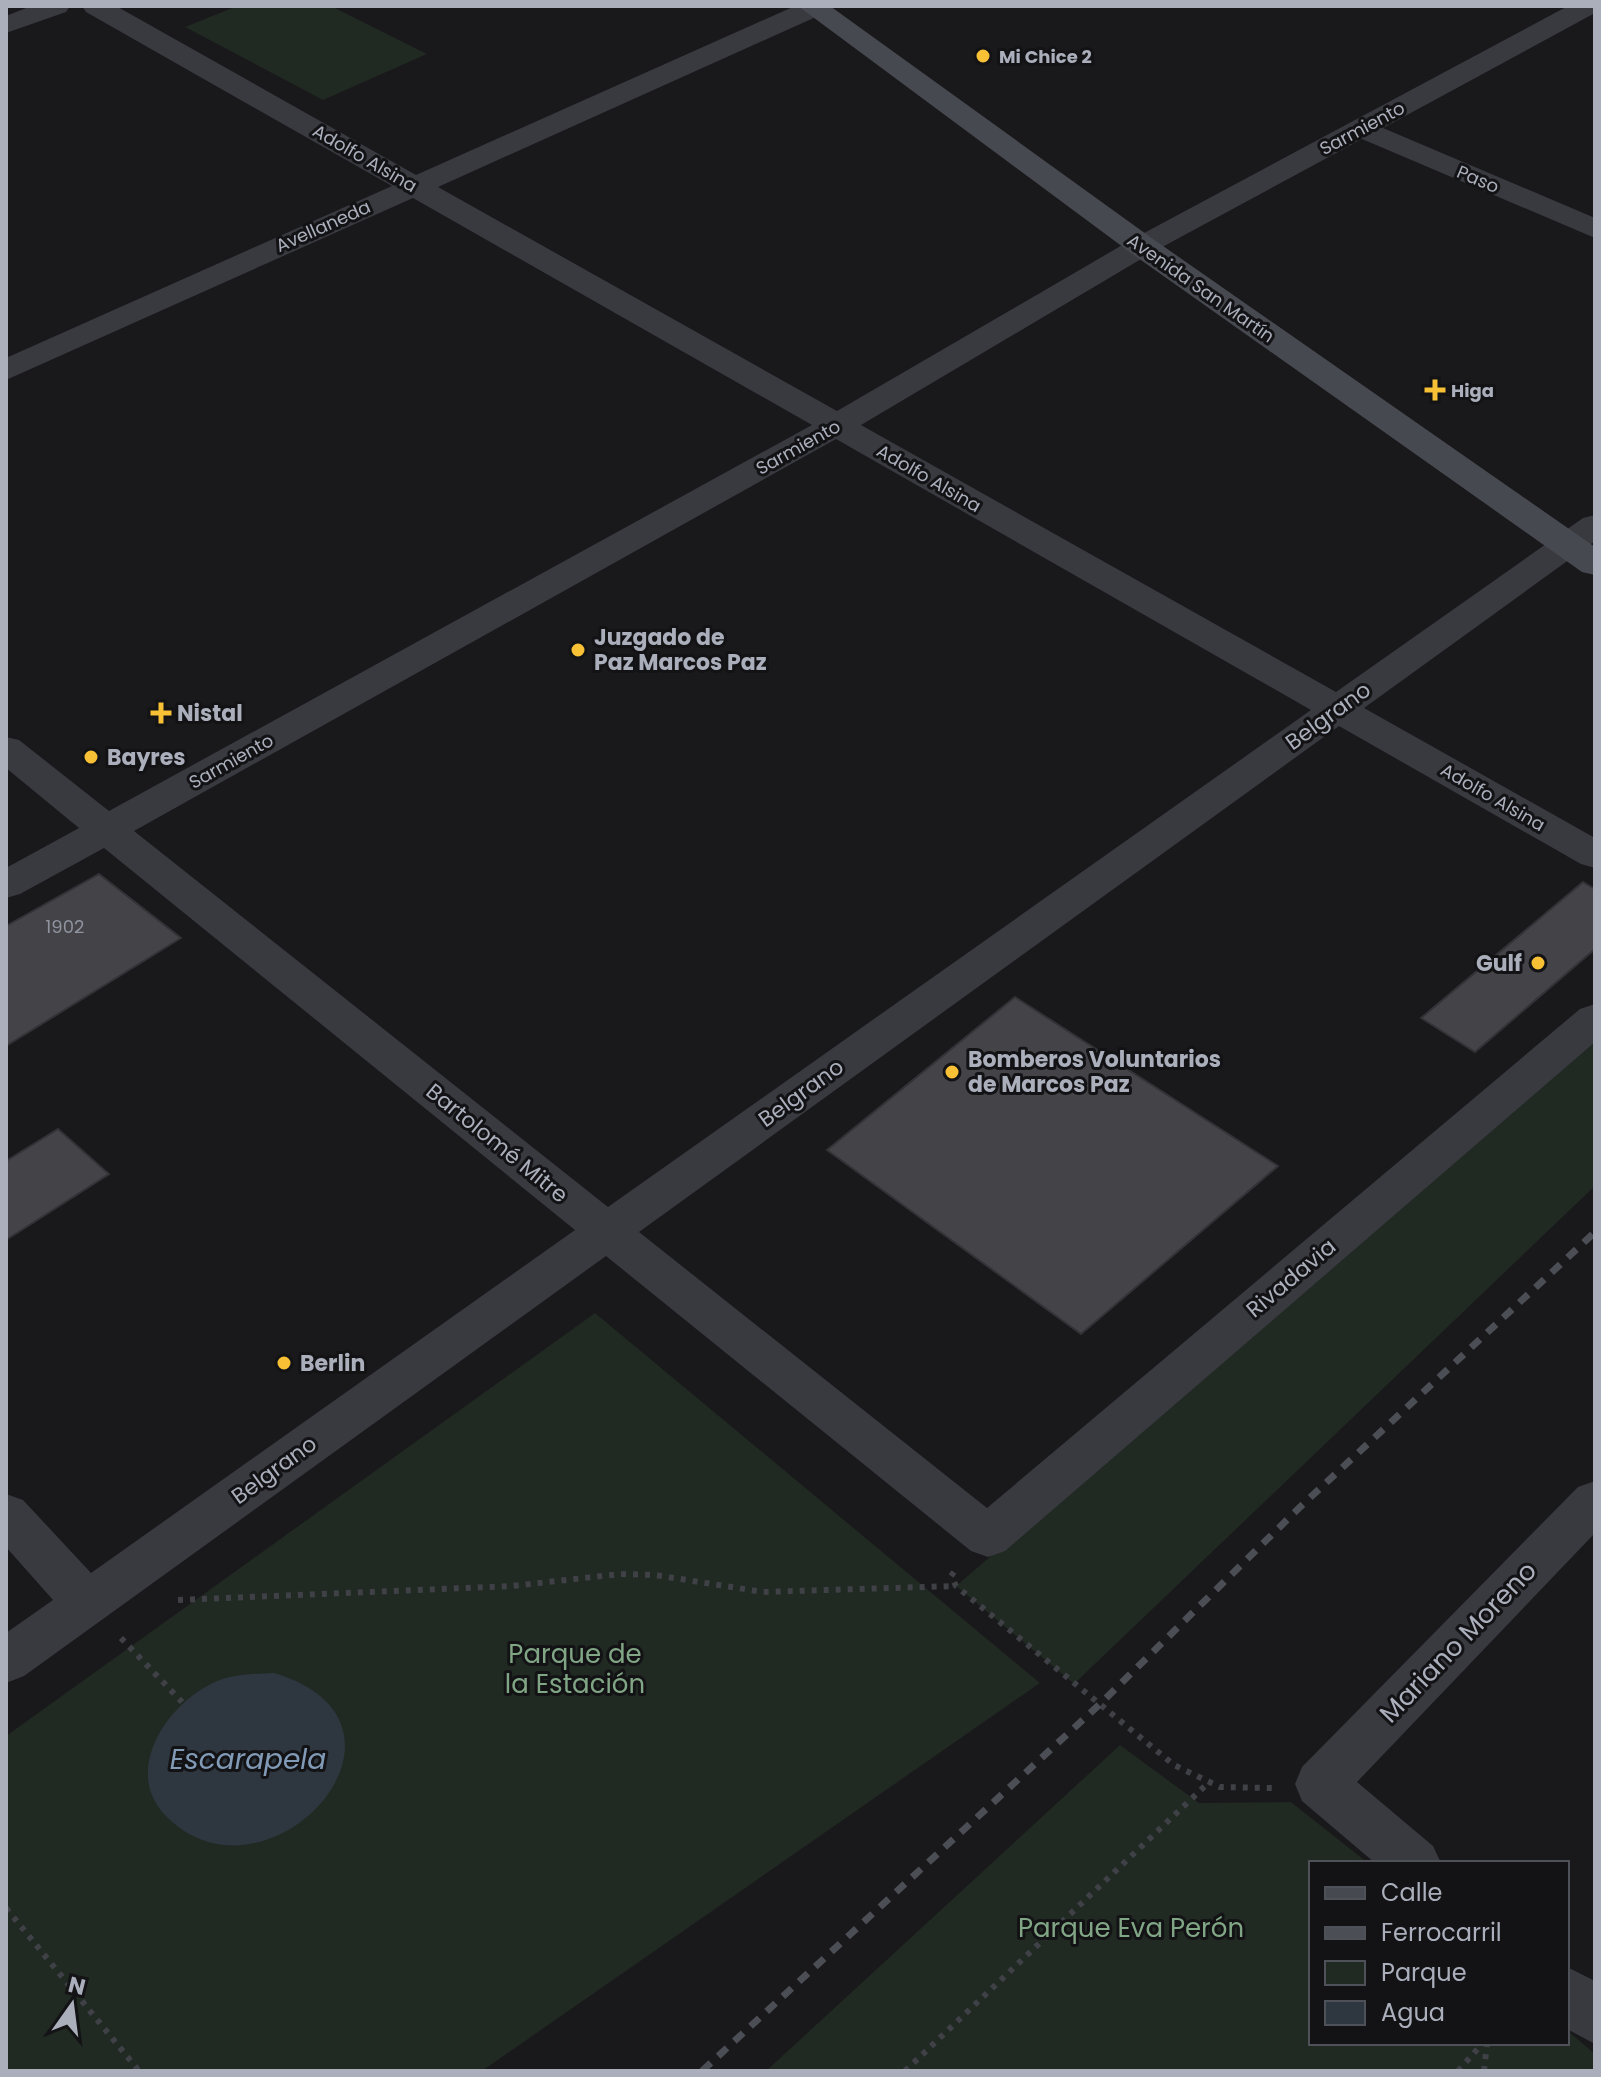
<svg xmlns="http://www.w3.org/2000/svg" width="1601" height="2077" font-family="Poppins,sans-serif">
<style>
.green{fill:#202922}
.water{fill:#2e373f}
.building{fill:#434348;stroke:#333237;stroke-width:2}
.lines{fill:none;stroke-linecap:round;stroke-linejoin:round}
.path{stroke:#3f4147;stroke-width:6;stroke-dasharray:5 7;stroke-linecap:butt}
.street{fill:#393a40;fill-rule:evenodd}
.secondary{fill:#474950;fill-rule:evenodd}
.rail{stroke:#4c4e55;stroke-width:7;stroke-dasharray:12 10;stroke-linecap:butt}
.poi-dot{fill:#f7c035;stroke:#131316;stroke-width:3}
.labels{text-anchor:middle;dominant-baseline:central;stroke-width:6;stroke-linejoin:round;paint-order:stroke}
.far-poi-label{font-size:18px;font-weight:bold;fill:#aaafbb;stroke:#131316;text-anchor:start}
.far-street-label{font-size:18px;fill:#aaafbb;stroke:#131316}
.number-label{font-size:18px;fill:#90949e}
.poi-label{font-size:22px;font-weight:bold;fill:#aaafbb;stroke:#131316;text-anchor:start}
.street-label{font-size:22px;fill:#aaafbb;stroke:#131316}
.near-street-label{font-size:26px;fill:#aaafbb;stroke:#131316}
.near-park-label{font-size:26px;fill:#81a685;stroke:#131316}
.near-water-label{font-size:28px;font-style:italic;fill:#819ab6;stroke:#131316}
</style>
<rect width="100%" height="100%" fill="#19181b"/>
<path class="green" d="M237,6H331L427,54L323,100L185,27Z
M1595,1038V1186L1074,1684L956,1586Z
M595,1313L1040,1683L482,2071H6V1736Z
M1120,1745L1199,1803L1291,1802L1368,1863H1311V2043H1567V2030L1595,2054V2071H766Z"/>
<path class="water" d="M274,1673C445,1724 266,1920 165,1815C123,1771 166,1707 209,1685C228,1674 252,1674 274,1673Z"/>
<path class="building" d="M99,874L181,938L6,1046V926Z
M1583,882L1595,889V949L1475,1052L1421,1018Z
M1015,997L1278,1166L1081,1334L827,1150Z
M58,1129L109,1174L6,1240V1161Z"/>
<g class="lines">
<path class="path" d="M954,1572L951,1576L956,1586L1174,1765L1220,1787L1272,1788
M178,1600L512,1586L620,1574L655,1575L763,1592L956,1586
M121,1638L182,1702
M6,1908L139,2071
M905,2071L1206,1785
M1458,2071L1483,2043
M1484,2071L1487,2043"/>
<path class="street" d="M31,6H70L66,12L6,33V16Z
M82,6H116L416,175L795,6H831L827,12L438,187L837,411L1131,240L1568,6H1595V13L1383,128L1595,218V238L1362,139L1153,252L861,425L1336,692L1583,518L1595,515V541L1364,708L1595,838V868L1581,864L1339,726L639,1232L987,1508L1580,1009L1595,1004V1042L1005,1551L988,1557L971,1551L606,1256L24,1676L6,1683V1633L53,1600L6,1547V1494L23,1500L91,1573L575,1230L104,848L20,894L6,898V868L79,828L6,768V737L19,740L109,811L812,425L413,198L6,380V358L392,186L86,12ZM836,439L1311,710L608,1207L134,831Z
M1595,1481V1533L1357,1782L1433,1846L1441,1863H1375L1302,1801L1295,1784L1302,1767L1578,1487Z
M1567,1967L1595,1981V2044L1567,2029Z"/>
<path class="secondary" d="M798,6H830L1153,239L1595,547V575L1582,572L1131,253Z"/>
<path class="rail" d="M702,2071L1100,1704L1299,1508L1595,1232"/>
</g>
<g class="poi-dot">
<circle cx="983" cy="56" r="8"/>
<path d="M1431 378h8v8h8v8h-8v8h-8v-8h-8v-8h8z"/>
<circle cx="578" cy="650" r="8"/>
<path d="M157 701h8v8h8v8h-8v8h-8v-8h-8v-8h8z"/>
<circle cx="91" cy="757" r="8"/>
<circle cx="1538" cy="963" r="8"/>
<circle cx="952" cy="1072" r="8"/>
<circle cx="284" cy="1363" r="8"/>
</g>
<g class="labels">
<g class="far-poi-label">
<text x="999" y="56">Mi Chice 2</text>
<text x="1451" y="390">Higa</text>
</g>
<g class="far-street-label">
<text transform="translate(1362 128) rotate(-28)">Sarmiento</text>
<text transform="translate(365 158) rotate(30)">Adolfo Alsina</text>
<text transform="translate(1478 179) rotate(23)">Paso</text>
<text transform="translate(323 226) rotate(-24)">Avellaneda</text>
<text transform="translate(1201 288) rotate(35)">Avenida San Martín</text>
<text transform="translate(798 447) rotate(-29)">Sarmiento</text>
<text transform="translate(929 478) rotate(30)">Adolfo Alsina</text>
<text transform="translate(231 761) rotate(-29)">Sarmiento</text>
<text transform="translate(1493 797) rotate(30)">Adolfo Alsina</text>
</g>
<g class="number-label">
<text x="65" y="926">1902</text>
</g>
<g class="poi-label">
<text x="594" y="637">Juzgado de<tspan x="594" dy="25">Paz Marcos Paz</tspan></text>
<text x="177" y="713">Nistal</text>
<text x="107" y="757">Bayres</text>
<text x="1522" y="963" text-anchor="end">Gulf</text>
<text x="968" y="1059">Bomberos Voluntarios<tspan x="968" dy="25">de Marcos Paz</tspan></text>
<text x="300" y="1363">Berlin</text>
</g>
<g class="street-label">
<text transform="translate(1328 716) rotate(-36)">Belgrano</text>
<text transform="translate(801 1093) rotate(-36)">Belgrano</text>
<text transform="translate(497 1143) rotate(39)">Bartolomé Mitre</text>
<text transform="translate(1291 1278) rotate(-40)">Rivadavia</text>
<text transform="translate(274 1470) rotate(-36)">Belgrano</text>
</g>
<g class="near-street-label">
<text transform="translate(1458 1642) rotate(-46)">Mariano Moreno</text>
</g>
<g class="near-park-label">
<text x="575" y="1654">Parque de<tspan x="575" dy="30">la Estación</tspan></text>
<text x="1131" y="1928">Parque Eva Perón</text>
</g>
<g class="near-water-label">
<text x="248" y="1759">Escarapela</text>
</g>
</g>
<rect width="1601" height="2077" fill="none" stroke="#aaafbb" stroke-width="16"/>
<rect x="1309" y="1861" width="260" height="184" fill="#131316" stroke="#4f5158" stroke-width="2"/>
<rect x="1325" y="1887" width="40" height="12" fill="#474950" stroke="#4f5158" stroke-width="2"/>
<text x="1381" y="1901" font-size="24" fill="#aaafbb">Calle</text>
<rect x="1325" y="1927" width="40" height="12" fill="#4c4e55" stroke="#4f5158" stroke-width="2"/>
<text x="1381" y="1941" font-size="24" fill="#aaafbb">Ferrocarril</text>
<rect x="1325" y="1961" width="40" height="24" fill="#202922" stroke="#4f5158" stroke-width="2"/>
<text x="1381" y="1981" font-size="24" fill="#aaafbb">Parque</text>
<rect x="1325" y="2001" width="40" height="24" fill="#2e373f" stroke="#4f5158" stroke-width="2"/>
<text x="1381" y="2021" font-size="24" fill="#aaafbb">Agua</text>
<g transform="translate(72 2005) rotate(14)" stroke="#131316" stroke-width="6" paint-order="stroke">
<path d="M0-6L14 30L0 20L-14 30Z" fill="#aaafbb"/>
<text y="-12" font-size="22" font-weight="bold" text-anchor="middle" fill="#aaafbb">N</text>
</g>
</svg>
